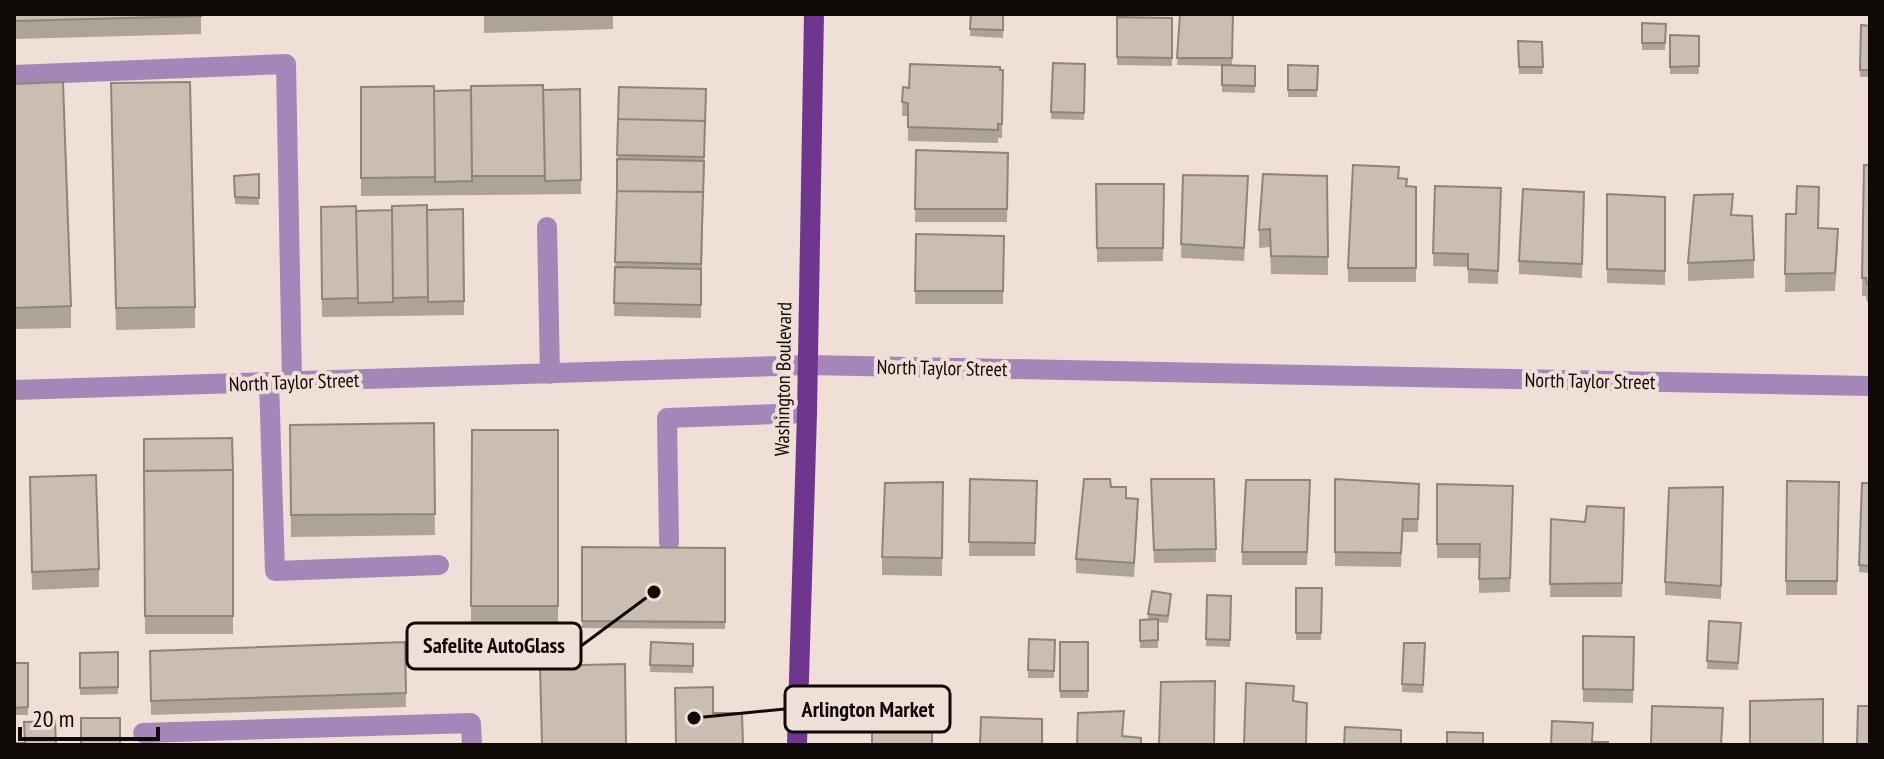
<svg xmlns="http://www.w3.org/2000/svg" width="1884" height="759" font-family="'PT Sans Narrow',sans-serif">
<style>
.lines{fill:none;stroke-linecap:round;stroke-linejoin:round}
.minor{stroke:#a487b8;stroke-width:20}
.major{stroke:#6e368f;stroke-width:20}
.wall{fill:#ada398}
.building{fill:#c9beb1;stroke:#8d857c;stroke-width:2}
.labels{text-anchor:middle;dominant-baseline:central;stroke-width:8;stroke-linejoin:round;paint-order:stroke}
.street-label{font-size:20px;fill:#0f0a08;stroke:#f0dfd7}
.leader{fill:none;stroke:#0f0a08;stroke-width:3}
.callout-dot{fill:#0f0a08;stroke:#f0dfd7;stroke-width:3}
.callout{fill:#f0dfd7;stroke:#0f0a08;stroke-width:3}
.callout-label{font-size:22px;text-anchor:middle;font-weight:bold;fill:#0f0a08}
</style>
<rect width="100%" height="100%" fill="#f0dfd7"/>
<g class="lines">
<path class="minor" d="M14,75L286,64L292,382
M547,227L550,374
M269,382L275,571L439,565
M14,390L808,365L1870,386
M669,542L667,418L807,413
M143,733L471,723L472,745"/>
<path class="major" d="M797,745L807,413L814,14"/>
</g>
<path class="wall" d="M14,14H201V34L14,39Z
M484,14H613V29L484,33Z
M971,14H1004L1003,38L970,36Z
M1180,14H1233L1232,66H1255V93L1222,92V66L1177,65Z
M1117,17L1172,18V66L1117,65Z
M1642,23L1666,24L1665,50H1642Z
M1861,25L1870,26V77H1860Z
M1670,35L1699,36V74H1670Z
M1518,41L1542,42L1543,74H1519Z
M1053,63L1085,64L1084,120L1051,119Z
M1288,65L1318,66L1317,97H1288Z
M1000,70H1003L1002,138H998V143L908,141V116H902L903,87L909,88Z
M14,84L71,306V328L14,329Z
M361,87L434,91L580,89L581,194L361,196Z
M619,87L706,89L701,318L614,316Z
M111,104L195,307V328L116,330Z
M916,150L1008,153L1007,222H915Z
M1864,165H1870V302H1867L1866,296H1862Z
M259,174V205L235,204L234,176Z
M1183,175L1248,189L1244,261L1181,258Z
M1327,176L1328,275L1271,274L1270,247L1259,248V230Z
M1399,178L1407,186L1416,187V282H1348V268Z
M1096,184H1164L1163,261L1097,262Z
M1435,186L1501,188L1498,284L1468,283V267L1433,266Z
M1584,192L1582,278L1519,274V261Z
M1607,194L1665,197V285L1607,283Z
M321,207L356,211L463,209L464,315L393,316V314V316L322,317Z
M1786,214L1819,228L1838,247L1835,291L1785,292Z
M1733,215L1754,260V278L1688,281V263Z
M916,234L1004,236L1003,304H915Z
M434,423L435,535L291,537L290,425Z
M472,430H558V624H471Z
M232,438L233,634H145L144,439Z
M970,479L1037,494L1035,556H969Z
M1214,479L1216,562L1154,563L1151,492Z
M1335,479L1419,484L1418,532H1403L1401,567L1335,566Z
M1787,481L1839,482L1837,595H1786Z
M943,482L942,576L882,575V557Z
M1862,483H1870V573L1859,572Z
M1437,484L1513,486L1510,592L1479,593V558H1437Z
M1723,487L1721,599L1665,595V582Z
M1310,493L1307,565H1242V552Z
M30,495L99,569V587L32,590Z
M1126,498L1138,513L1134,577L1076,573V559Z
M1624,508L1622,597H1550L1551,519L1585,522Z
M582,547L725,548V629L582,628Z
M1296,588H1322L1321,640H1296Z
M1207,595L1231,596L1230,647L1206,646Z
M1171,601L1168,623L1158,622V648H1140V620H1148V614Z
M1709,621L1741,630L1738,670L1707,669Z
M1634,637L1633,703L1583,702V689Z
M1029,639L1055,640L1054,678H1028Z
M405,642L406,707L151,715L150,651Z
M651,642L693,644V673L650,672Z
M1060,642H1088V698H1060Z
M1404,643H1425L1423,693L1402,692Z
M118,652V694L80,695V653Z
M14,663H28V715H14Z"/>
<path class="building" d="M14,14H201V16L14,21Z
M971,14H1003V30L970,29Z
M1180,14H1233L1232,58H1177Z
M1117,17L1172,18V58L1117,57Z
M1642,23L1666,24L1665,43H1642Z
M1861,25L1870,26V70H1860Z
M1670,35L1699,36V66L1670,67Z
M1518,41L1542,42L1543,67H1519Z
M1053,63L1085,64L1084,113L1051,112Z
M910,64L1000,67V70H1003L1002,124H998V130L908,127V103L902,102L903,87L909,88Z
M1222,65L1255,66V86L1222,85Z
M1288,65L1318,66L1317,90H1288Z
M63,82L71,306L14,308V84Z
M190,82L195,307L116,308L111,83Z
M543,85L545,176H472L471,86Z
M434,86L435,177L361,178V87Z
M619,87L706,89L705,125V121L618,119Z
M580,89L581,180L545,181L543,90Z
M471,90L472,181L435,182L434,91Z
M618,119L705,121L704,157L617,155Z
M916,150L1008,153L1007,209H915Z
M617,159L704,161L703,197V192L617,191Z
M1353,165L1399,167L1398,178L1407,179L1406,186L1416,187V268H1348Z
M1864,165H1870V284H1867L1866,278H1862Z
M259,174V198L235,197L234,176Z
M1263,174L1327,176L1328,257L1271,256L1270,229L1259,230Z
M1183,175L1248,176L1244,248L1181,244Z
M1096,184H1164L1163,248H1097Z
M1435,186L1501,188L1498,271L1468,269V254L1433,253Z
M1797,186L1819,187L1818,228L1838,229L1835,273L1785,274L1786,214H1796Z
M1523,189L1584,192L1582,264L1519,261Z
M617,191L703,192L701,264L615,262Z
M1607,194L1665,197V271L1607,269Z
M1733,194L1731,215L1752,216L1754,260L1688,263L1694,195Z
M427,205L428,297L393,298L392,206Z
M356,206L358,298L322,299L321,207Z
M463,209L464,301L428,302L427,210Z
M392,210L393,302L358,303L356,211Z
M916,234L1004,236L1003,291H915Z
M615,267L701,269V305L614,303Z
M434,423L435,514L291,515L290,425Z
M472,430H558V606H471Z
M232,438L233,470L144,471V476V439Z
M233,470V616H145L144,471Z
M96,475L99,569L32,572L30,477Z
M970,479L1037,481L1035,543L969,542Z
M1084,479H1110L1111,487H1126V498L1138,499L1134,563L1076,559Z
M1151,479H1214L1216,549L1154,550Z
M1335,479L1419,484L1418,519H1403L1401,553L1335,552Z
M1246,480H1310L1307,552H1242Z
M1787,481L1839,482L1837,581H1786Z
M943,482L942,558L882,557L885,483Z
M1862,483H1870V566L1859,565Z
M1437,484L1513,486L1510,578L1479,579L1480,544H1437Z
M1723,487L1721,586L1665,582L1669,488Z
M1587,506L1624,508L1622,583L1550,584L1551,519L1585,522Z
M582,547L725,548V622L582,621Z
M1296,588H1322L1321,633H1296Z
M1152,591L1171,594L1168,616L1148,614Z
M1207,595L1231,596L1230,640L1206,639Z
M1158,619V640L1140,641V620Z
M1709,621L1741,623L1738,663L1707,661Z
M1583,636L1634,637L1633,690L1583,689Z
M1029,639L1055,640L1054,671L1028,670Z
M405,642L406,693L151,701L150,651Z
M651,642L693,644V666L650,665Z
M1060,642H1088V691H1060Z
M1404,643H1425L1423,685L1402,684Z
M118,652V687L80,688V653Z
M14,663H28V707L14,708Z
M625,664L626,745H542L540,666Z
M1215,681L1214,745H1159L1161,682Z
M1246,683L1294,686L1293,701L1307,703L1306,745H1244Z
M713,687V713H742L743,745H676L675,688Z
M1823,699V745H1750V701Z
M872,702L932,703V745H872Z
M1652,706L1723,708L1721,745H1651Z
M1858,706H1870V745H1857Z
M1124,711L1122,736L1141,738V745H1077L1078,713Z
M981,717L1042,719V745H980Z
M81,718H120V745H81Z
M55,721L56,745H14V743H25L24,722Z
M1552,721L1593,723L1592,742H1608V745H1551Z
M1345,727L1401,730V745H1344Z
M1447,732L1483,733V745H1447Z"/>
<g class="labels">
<g class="street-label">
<text transform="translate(942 368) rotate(1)">North Taylor Street</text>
<text transform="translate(783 379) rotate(-89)">Washington Boulevard</text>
<text transform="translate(1590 381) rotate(1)">North Taylor Street</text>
<text transform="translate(294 382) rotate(-2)">North Taylor Street</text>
</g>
</g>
<path class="leader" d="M654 592L581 646M694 718L785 709"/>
<g class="callout-dot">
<circle cx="654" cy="592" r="8"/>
<circle cx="694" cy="718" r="8"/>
</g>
<g class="callout">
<rect x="407" y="623" width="174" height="46" rx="8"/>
<rect x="785" y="686" width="165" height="46" rx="8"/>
</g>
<g class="callout-label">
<text x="494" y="653">Safelite AutoGlass</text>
<text x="868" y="717">Arlington Market</text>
</g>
<rect width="1884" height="759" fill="none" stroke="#0f0a08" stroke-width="32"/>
<path d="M20 727v12h138v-12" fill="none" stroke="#0f0a08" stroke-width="4"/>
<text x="32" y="727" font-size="24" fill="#0f0a08" stroke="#f0dfd7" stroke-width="6" paint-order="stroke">20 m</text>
</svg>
